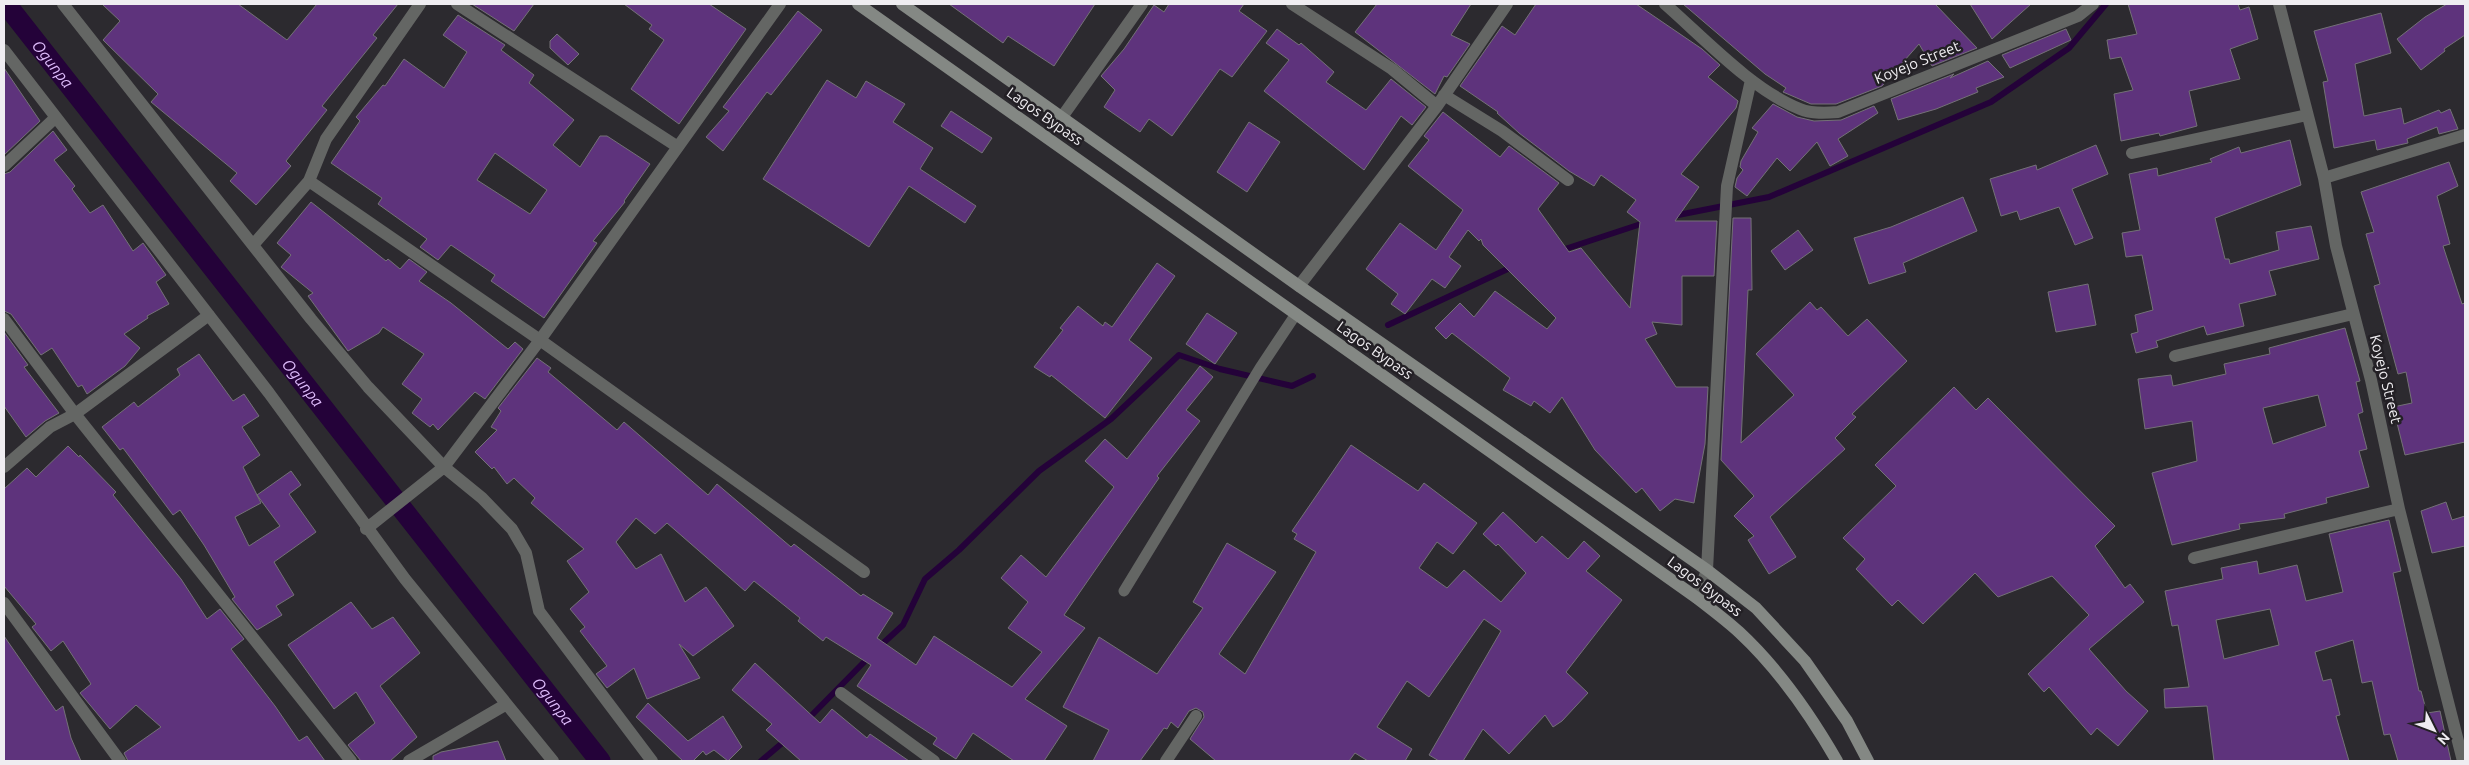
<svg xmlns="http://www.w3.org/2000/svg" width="2469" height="765" font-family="Ubuntu,sans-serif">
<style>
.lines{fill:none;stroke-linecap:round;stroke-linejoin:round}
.stream{stroke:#240239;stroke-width:6}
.canal{stroke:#240239;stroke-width:21}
.building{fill:#5e337c;stroke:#747177;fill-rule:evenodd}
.lane{stroke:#646664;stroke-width:11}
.street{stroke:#646664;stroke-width:12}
.secondary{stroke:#848884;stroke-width:12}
.labels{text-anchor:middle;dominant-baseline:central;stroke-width:5;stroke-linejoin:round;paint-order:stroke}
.street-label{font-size:15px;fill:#efedf1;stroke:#232025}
.water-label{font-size:16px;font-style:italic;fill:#ddbbfa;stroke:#232025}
</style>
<rect width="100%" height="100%" fill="#2c2a2f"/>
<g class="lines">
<path class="stream" d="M1673,216L1769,197L1991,102L2069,48L2106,4
M1559,251L1647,222
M1388,325L1514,266
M879,647L903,625L925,579L959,550L1039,471L1111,419L1179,355L1220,369L1292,386L1313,376
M807,720L870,656
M761,761L787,739"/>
<path class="canal" id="s1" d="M6,4L600,761"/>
</g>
<path class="building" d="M102,4H238L287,40L317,4H398L373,35L377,38L322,106L327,110L286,161L291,166L256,205L230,181L237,173L151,102L158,94L103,40L120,21Z
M472,4H534L514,31Z
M624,4H709L746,29L679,124L631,89L664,40L649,29L652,25Z
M949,4H1095L1054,66L1008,36L1003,43Z
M1169,4H1244L1239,11L1267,31L1232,77L1220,69L1172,136L1149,119L1140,132L1104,107L1115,90L1101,76L1124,49L1154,5L1164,12Z
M1377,4H1471L1451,35L1470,44L1447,77L1444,76L1435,94L1355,32Z
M1536,4H1636L1702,49L1720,65L1708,77L1738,101L1736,108L1681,174L1699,187L1675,221H1717L1714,276H1682V325L1652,322L1657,334L1645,339L1676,387H1708L1705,444L1694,503L1675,499L1660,511L1642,488L1636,493L1595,450L1562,397L1550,413L1534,401L1531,406L1503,390L1510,378L1452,333L1446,339L1435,328L1460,303L1474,317L1495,291L1547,329L1556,318L1483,245L1481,239L1479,241L1468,230L1449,257L1461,266L1445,288L1432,279L1405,314L1391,304L1398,294L1366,269L1400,223L1436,250L1463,210L1408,166L1429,140L1424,136L1443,112L1500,157L1509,146L1559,183L1538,209L1569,252L1581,248L1630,308L1640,222L1627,212L1636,200L1601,175L1594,186L1569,171L1519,133L1497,113L1498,112L1460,86L1502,26L1515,35Z
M1683,4H1935L1977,48L1932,66L1919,44L1882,86L1836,104H1811L1783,92L1786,88L1765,74Z
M1970,4H2031L1992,39Z
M2128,4H2238L2240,10L2249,7L2258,39L2230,49L2240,79L2189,91L2197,126L2160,136L2159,133L2121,141L2114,94L2133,90L2121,57L2110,59L2107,40L2137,34Z
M2447,4H2465V35L2444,49L2445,51L2421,70L2397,39L2425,17Z
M798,11L822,30L771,95L767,92L723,151L706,137L729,111L723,107Z
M2381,13L2391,53L2355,64L2364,116L2401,108L2404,124L2439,110L2441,113L2450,109L2458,129L2439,134L2437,127L2407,139L2408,143L2377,150L2375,140L2334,148L2323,82L2328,81L2314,31Z
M458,15L505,45L501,50L534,75L529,83L574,120L553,145L580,167L600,136H607L650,164L624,201L625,202L593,241L597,243L544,318L491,281L495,275L451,245L438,260L420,247L427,239L378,204L382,198L331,163L360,121L356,117L383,85L385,86L404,59L444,88L467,52L443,35ZM495,153L547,190L530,214L477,180Z
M1277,29L1299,45L1301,43L1334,72L1326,82L1366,110L1391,79L1426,107L1412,125L1401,116L1364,170L1264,91L1289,60L1266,43Z
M2066,29L2071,40L2010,68L2002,55Z
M557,34L579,54L568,65L550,48V41Z
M1988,61L2004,77L1976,88L1978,92L1936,109L1898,120L1891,99L1954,74L1950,78Z
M4,68L40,121L4,155Z
M827,80L856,98L866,81L905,104L893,122L933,148L920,169L976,206L965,223L909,186L869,247L763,179Z
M1773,104L1797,117L1814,121L1841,120L1874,106L1878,113L1838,139L1848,156L1830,166L1817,142L1790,171L1777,158L1747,196L1735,187L1737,178L1743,170L1740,167L1741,161L1758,132L1752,128Z
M951,111L992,138L982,153L941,126Z
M1249,122L1280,142L1247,192L1217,172Z
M53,131L67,150L54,160L75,186L72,189L90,213L103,205L133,251L143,243L166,275L156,282L169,304L147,316L148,318L124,334L140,348L125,366L87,394L82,385L78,387L52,348L41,355L11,314L4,311V174L10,172Z
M2290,140L2301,185L2215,218L2225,259H2229L2230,264L2279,250L2276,232L2311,226L2319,259L2269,271L2276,295L2239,304L2244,326L2207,335L2204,326L2156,341L2158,347L2136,353L2131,334L2138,332L2135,315L2153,310L2142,255L2126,257L2122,233L2140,230L2129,174L2157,168L2158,176L2212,162L2210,159L2239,147L2241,153Z
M2096,145L2108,174L2072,189L2093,238L2075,245L2059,207L2020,220L2017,211L2001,216L1990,179L2036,165L2037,170Z
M2449,162L2458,186L2437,196L2450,244L2443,246L2462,304L2465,303V442L2405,455L2393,407L2412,403L2406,372L2398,374L2374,286L2380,284L2366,234L2374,232L2361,192Z
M1963,197L1977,231L1903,263L1906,272L1869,284L1854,238L1891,227Z
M311,202L386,261L388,259L400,269L409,259L427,272L419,281L451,303L508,349L515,342L523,349L485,399L475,392L438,430L433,424L430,427L412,413L422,399L402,384L424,354L383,327L379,333L348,351L308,296L313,293L281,267L291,255L277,243Z
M1733,218H1751L1752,290H1748L1741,443L1794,395L1756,354L1810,302L1817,310L1821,307L1848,336L1867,319L1907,361L1852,414L1856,417L1835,438L1845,449L1770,517L1796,557L1769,574L1748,540L1754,536L1734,516L1754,496L1721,460Z
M1798,230L1813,250L1785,270L1771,251Z
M1157,263L1175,276L1129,340L1152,358L1105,418L1051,375L1050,377L1034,367L1063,330L1060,328L1078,306L1103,326L1105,322L1112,327Z
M2088,284L2096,325L2056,332L2048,292Z
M1207,313L1237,333L1215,364L1186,344Z
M2345,328L2360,381L2356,382L2363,412L2358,414L2367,449L2359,451L2369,487L2326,498L2327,503L2284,514L2285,518L2239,524L2240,529L2172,545L2152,473L2197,461L2192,421L2145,429L2138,379L2171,375L2173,386L2226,374L2224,364L2270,354L2269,348ZM2318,395L2326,426L2273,444L2263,408Z
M4,332L28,365L24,367L59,413L45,421L26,437L4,406Z
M199,354L233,401L244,394L259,416L242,427L260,455L243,467L261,503L235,517L249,546L280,526L257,495L291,471L301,485L289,494L316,532L274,562L294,595L276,606L282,615L257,630L232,599L235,597L204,545L180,510L173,515L123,448L120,450L102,427L134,402L138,407L180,375L177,369Z
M537,358L551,368L548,372L617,430L624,422L708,495L717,484L791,547L794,544L861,596L863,594L893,613L877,638L916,665L934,636L1012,687L1042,652L1008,628L1028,602L1001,578L1021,555L1046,577L1114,487L1085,461L1105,439L1127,459L1200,366L1213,377L1186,410L1200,421L1157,476L1159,478L1064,615L1085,628L1025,699L1067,726L1044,761H1014L973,733L956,759L933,744L937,738L857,686L871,665L826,637L823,641L798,621L800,618L754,581L745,591L667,523L655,534L636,518L616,542L636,569L661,554L685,602L706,587L734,626L693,656L679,644L700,678L647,699L634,668L607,688L596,674L607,666L580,631L585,627L570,609L589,592L567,561L584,549L531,503L535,498L514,478L507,484L494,467L492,469L475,452L497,430L491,427L501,411L498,408Z
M1954,387L1976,410L1988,398L2115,526L2095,546L2125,588L2130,584L2144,602L2089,649L2126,691L2148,711L2118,746L2097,728L2091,735L2049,687L2044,692L2028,674L2089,615L2052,576L1998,597L1975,573L1923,624L1898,600L1892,606L1856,569L1865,559L1843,538L1896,486L1875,465Z
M1351,445L1418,491L1424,483L1477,523L1453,554L1437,542L1419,568L1447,588L1464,570L1501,602L1526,573L1498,544L1496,546L1483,534L1503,512L1536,543L1542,536L1568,559L1584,541L1600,556L1586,571L1622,600L1566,672L1588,693L1562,721L1553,727L1545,715L1509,754L1483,729L1463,761H1439L1429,755L1501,631L1484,619L1429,697L1407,681L1377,727L1412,749L1405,761H1368L1355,753L1349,761H1216L1190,739L1204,717L1203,712L1196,708L1189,711L1178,728L1171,722L1167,729L1164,728L1140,761H1093L1109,730L1063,707L1099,637L1157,674L1203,608L1193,602L1227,543L1276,572L1219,654L1245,674L1316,552L1294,539L1297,534L1292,531Z
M68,446L79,457L80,455L116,492L113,495L181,579L207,619L220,609L244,639L231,649L275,706L299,741L307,736L325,761H128L124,753L161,727L136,705L110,729L80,693L91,684L63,641L51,651L32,627L36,624L4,586V489L27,468L36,477Z
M2446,502L2452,520L2465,516V546L2432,553L2421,511Z
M2389,520L2401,571L2393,573L2419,691H2421L2427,713L2440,711L2451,761H2398L2390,734L2384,735L2372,681L2362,683L2353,640L2315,652L2323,681L2331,679L2340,715L2336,716L2349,761H2214L2207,706L2165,708L2164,689L2189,687L2178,625L2172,626L2165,591L2223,579L2221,568L2257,561L2259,574L2297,565L2306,601L2343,592L2329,534ZM2270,609L2279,645L2224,659L2216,620Z
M351,602L372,629L393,617L420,653L380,686L417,737L390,761H361L348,745L375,723L356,692L334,709L288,645Z
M4,636L56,711L63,706L71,738L81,761H4Z
M755,663L820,723L832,709L867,738L870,734L909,761H801L766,730L772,724L732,690Z
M648,703L688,741L723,716L742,747L728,761L714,750L706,755L703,751L693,761H683L636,717Z
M498,741L506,761H433V756L441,752Z"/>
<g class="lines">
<path class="lane" d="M1124,591L1260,368L1296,314"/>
<path class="street" d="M63,4L311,319L368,387L444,467L482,498L512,529L526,553L539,611L652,761
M420,4L326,139L309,181L540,340L864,572
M457,4L678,147
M1292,4L1392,69L1437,106
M1665,4C1704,38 1752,90 1800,109C1812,114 1826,113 1838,112L2078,16L2093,4
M2279,4L2324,178L2336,246L2371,380L2399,509L2463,761
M4,50L269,393L405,579L553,761
M1444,95L1502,131L1568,180
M1062,117L1142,4
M2132,153L2307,115
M4,166L55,118
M2324,178L2465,135
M253,245L309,181
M1299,286L1437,106L1507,4
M4,319L75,414L351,761
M2175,356L2353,314
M4,467L50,427L75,414L209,315
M366,529L444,467L540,340L780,4
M2194,558L2399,509
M1697,598L1707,570L1727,186L1751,80
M4,603L120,761
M841,693L934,761
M409,761L505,705
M1166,761L1196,716"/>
<path class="secondary" d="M858,4L1697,598C1711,609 1726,620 1739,632C1779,669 1810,714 1837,761
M902,4L1299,286L1707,570L1756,608L1805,661L1847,721L1868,761"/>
</g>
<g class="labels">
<g class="street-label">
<text transform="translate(1917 62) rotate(-22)">Koyejo Street</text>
<text transform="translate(1045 116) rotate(35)">Lagos Bypass</text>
<text transform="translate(1375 350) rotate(35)">Lagos Bypass</text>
<text transform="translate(2386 379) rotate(76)">Koyejo Street</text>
<text transform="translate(1705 586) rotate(37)">Lagos Bypass</text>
</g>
<g class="water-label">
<text stroke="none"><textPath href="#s1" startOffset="76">Ogunpa</textPath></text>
<text stroke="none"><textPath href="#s1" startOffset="481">Ogunpa</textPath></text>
<text stroke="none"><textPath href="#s1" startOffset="886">Ogunpa</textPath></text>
</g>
</g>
<rect width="2469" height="765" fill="none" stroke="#efedf1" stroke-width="10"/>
<g transform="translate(2434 730) rotate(132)" stroke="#232025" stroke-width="4" paint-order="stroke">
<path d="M0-4L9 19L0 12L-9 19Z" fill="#efedf1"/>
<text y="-8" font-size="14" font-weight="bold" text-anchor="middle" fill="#efedf1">N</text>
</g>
</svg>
